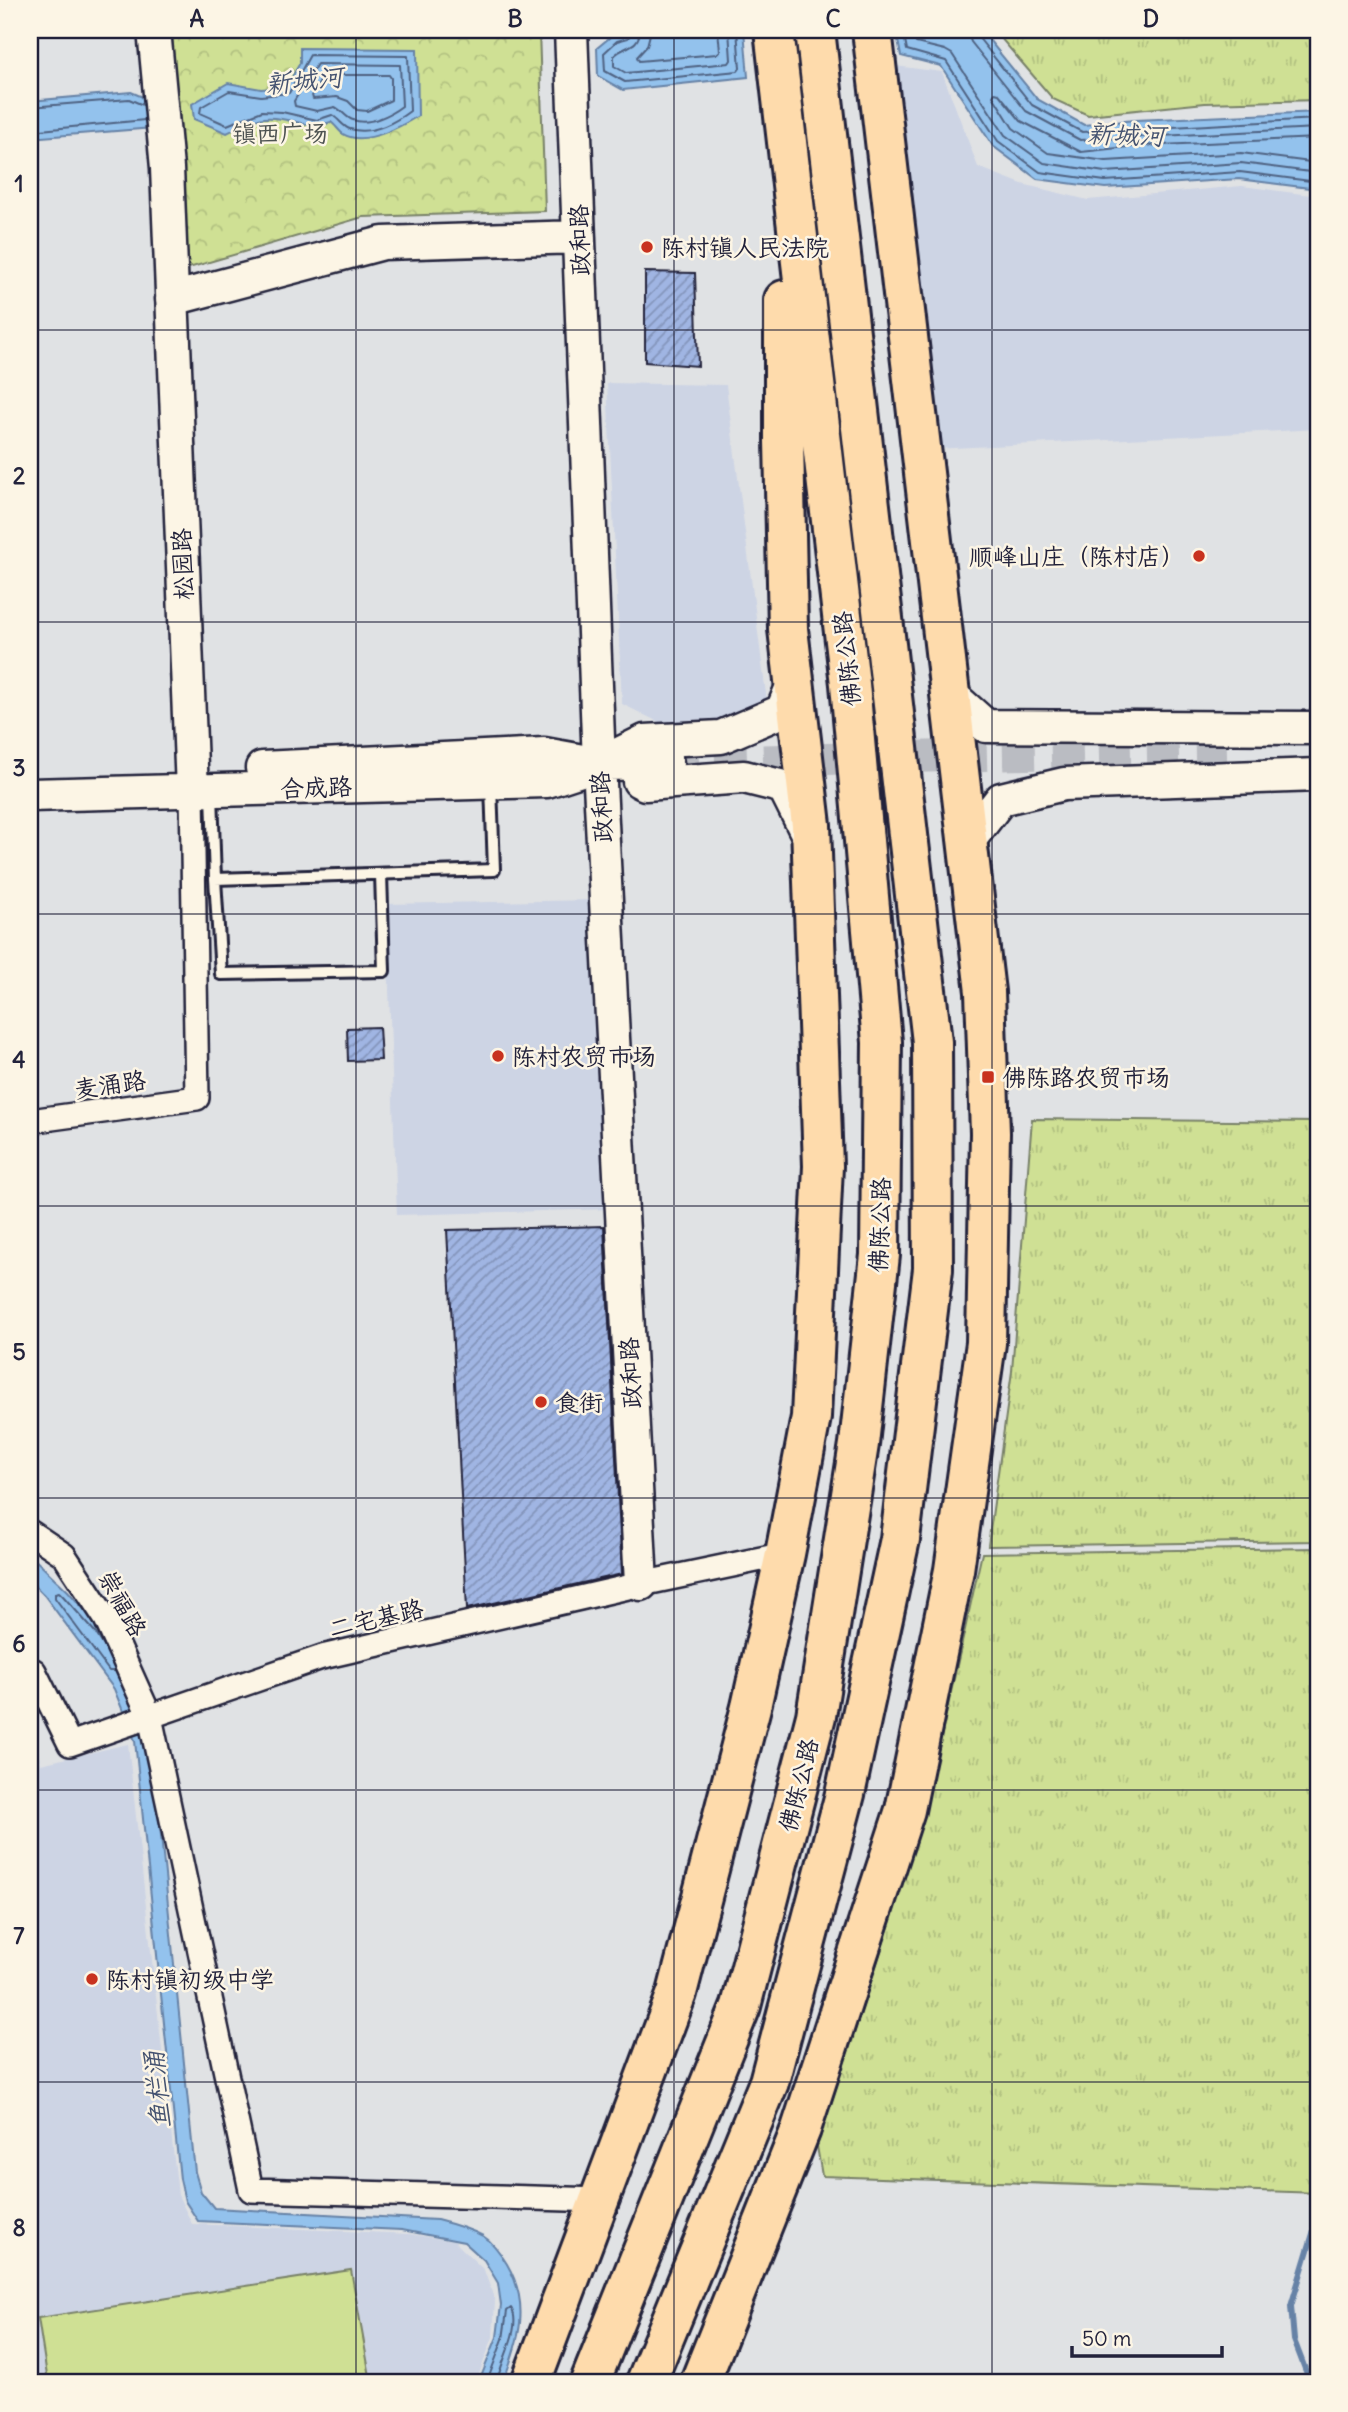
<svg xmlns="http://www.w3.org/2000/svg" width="1348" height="2412" font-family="Delius,'LXGW WenKai TC',sans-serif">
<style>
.built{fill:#cdd4e4}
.grass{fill:url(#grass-tufts);stroke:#788168;stroke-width:2}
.forest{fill:url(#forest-crowns);stroke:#788168;stroke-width:2}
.pitch{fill:#cfe094;stroke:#788168;stroke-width:2}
.water{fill:#93c2ed;stroke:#6682a6;stroke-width:2}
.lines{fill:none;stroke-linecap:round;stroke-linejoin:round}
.shore{stroke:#4f6282;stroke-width:2}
.stream{stroke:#6682a6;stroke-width:6}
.building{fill:url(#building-hatch);stroke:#22223b;stroke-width:2}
.secondary-tunnel{stroke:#babcc2;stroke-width:32;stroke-dasharray:32 16;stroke-linecap:butt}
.lane-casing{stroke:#22223b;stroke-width:16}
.street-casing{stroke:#22223b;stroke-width:28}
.secondary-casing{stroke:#22223b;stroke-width:37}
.highway-casing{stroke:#22223b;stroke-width:44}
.lane{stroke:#fcf5e5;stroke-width:10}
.street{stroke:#fcf5e5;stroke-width:23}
.secondary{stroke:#fcf5e5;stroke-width:32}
.highway{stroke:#fedbac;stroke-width:38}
.grid{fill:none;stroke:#22223b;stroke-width:2;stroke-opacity:0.55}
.poi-dot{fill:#c8321e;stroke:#fcf5e5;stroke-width:2.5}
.labels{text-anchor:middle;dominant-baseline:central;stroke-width:5;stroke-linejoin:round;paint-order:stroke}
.park-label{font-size:24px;fill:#4d5251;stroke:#fcf5e5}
.street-label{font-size:24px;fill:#22223b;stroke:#fcf5e5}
.poi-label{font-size:24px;fill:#22223b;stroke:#fcf5e5;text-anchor:start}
.water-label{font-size:26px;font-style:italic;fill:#445270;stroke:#fcf5e5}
.neatline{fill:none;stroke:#22223b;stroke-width:2.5}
.grid-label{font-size:23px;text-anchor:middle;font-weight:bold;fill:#22223b}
</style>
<defs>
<pattern id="grass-tufts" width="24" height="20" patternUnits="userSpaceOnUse" patternTransform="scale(1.75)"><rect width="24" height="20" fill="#cfe094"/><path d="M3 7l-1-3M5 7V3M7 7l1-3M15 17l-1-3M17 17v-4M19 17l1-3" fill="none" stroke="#b1c080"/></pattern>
<pattern id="forest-crowns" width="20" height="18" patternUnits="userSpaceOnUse" patternTransform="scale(1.75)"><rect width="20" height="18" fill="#cfe094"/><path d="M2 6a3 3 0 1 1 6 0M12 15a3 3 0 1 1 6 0" fill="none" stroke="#b1c080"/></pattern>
<pattern id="building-hatch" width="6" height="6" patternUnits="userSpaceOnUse" patternTransform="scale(1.75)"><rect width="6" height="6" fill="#a0b5e3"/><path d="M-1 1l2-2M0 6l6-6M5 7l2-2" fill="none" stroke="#8293b9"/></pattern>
</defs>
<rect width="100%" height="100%" fill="#e0e2e4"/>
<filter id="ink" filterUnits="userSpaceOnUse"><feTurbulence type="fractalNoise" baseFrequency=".0143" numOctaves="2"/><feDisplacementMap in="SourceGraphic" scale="14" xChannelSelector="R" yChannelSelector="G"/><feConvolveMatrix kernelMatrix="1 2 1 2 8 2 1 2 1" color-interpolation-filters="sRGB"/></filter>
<g filter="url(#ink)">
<path class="built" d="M888,65L942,72L978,167L1022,184L1088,200L1242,186L1318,196V429L934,449Z
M607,383L726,385L767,702L739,720L675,730L622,704Z
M597,900L612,1209L397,1215L386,904Z
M30,1720L41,1764L128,1744L178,2195L192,2224L410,2234L454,2241L484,2270L495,2301L493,2337L476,2382H30Z"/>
<path class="grass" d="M994,30H1318V100L1205,103L1088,115L1053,99Z
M1032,1119L1318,1122V1541L988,1546L1012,1371Z
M1318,1548V2193L822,2176L817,2146L892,1917L929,1791L982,1553Z"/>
<path class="forest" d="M172,30H539L545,211L363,217L182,270Z"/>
<path class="pitch" d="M351,2270L371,2382H48L38,2318Z"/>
<path class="water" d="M652,30H744L748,77L623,90L598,76L597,48L614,34Z
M896,30H981L1037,99L1084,125L1135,120L1318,112V189L1239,179L1105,188L1037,179L993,146L941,66L901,56Z
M300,48L417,49L418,116C400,127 364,147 343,134C339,131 335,125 331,122C308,132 289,115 264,118C252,119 238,128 227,133L194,119L192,104L228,83L261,89L286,87L300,63Z
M131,92L152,101L153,128L30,138V101Z
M30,1555L68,1591L100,1628L134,1693L155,1776L195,2172L201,2192L214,2208L437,2220C453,2224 468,2228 483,2236C493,2242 501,2254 507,2264C531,2305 519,2341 503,2382H479L497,2337L501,2305L498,2283L484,2260L464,2242L402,2230L198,2221L185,2201L180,2179L135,1741L114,1689L44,1595L30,1581Z"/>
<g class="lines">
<path class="shore" d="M632,30L628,38L617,41L604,53L605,71L625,82L738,71L740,68L737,30
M640,30C639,49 624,45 614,56V66L626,73L729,63L731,60L729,30
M651,30L647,46L637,57L639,61L717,54L720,51L718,30
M903,30L907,50L946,61L998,141L1040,172L1105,181L1240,172L1318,182
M912,30L916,43L945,50L952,54L1005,135L1044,163L1105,172L1241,163L1318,173
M967,30L971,42L1026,111L1080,140L1318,128
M976,30L978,37L1032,105L1082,132L1318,119
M310,55L408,56L410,111C394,123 371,135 350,129C343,127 339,119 332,115L317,120L282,112L262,111L227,125L200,113L201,107L229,91L261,96L289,93Z
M317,64L400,65L402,106C390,115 369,126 353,120C346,118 342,110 335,107L317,111L295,106L294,101Z
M324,75H389L391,78V100L367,111L357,110L348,101L337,97L313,99L312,95Z
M30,107L129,99L143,105
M30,131L145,120
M1318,138L1137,146L1081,152L1021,121L999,94L995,93L993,96L1013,128L1048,153L1106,161L1241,153L1318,163
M105,1648L95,1632L63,1596L59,1592L55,1593V1598L109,1671H115
M487,2382L503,2339L507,2311L511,2308C523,2326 500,2362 497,2382"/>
<path class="stream" d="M1310,2382L1294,2340L1291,2306L1318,2217"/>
</g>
<path class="building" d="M645,272L695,273L698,366L645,362Z
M379,1027L381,1060L348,1061L347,1028Z
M604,1226L622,1574L467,1609L447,1230Z"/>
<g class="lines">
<path class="secondary-tunnel" d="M667,763L1227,749"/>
<defs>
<path id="lane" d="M212,794L215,879L494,870L491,785
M215,879L221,974L384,971L381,874"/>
<path id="street" d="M30,1121L197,1098L192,791
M30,1532L64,1555L106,1619L150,1717L251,2190L601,2200
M30,1672L34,1671L70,1744L322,1657L641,1584L785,1554"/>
<path id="secondary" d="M154,30L167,168L192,791
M571,30L599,764L641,1584
M172,299L383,243L579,237
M950,694L986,726L1318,728
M262,768L544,754L599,764L667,763
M639,781L645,784L744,777L784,787L806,831
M30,795L547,781L599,764L645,741L721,737L782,711L794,682
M967,843L1001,799L1064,784L1318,775"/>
<path id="highway" d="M531,2382L677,1993L751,1707L785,1554L811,1417L823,1166L811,825L788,629L784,440V300
M590,2382L741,2006L816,1716L859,1444L880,1255L882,1042L850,684L774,30
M646,2382L769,2082L845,1794L900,1539L933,1269L932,1042L815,30
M700,2382L801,2129L905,1810L954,1570L986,1343L990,1133L985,992L872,30"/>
</defs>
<use href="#lane" class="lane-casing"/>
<use href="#street" class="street-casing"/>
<use href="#secondary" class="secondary-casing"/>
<use href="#highway" class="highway-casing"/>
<use href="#lane" class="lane"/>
<use href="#street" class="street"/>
<use href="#secondary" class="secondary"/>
<use href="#highway" class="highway"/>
</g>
</g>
<path class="grid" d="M356,30V2382M674,30V2382M992,30V2382M30,330H1318M30,622H1318M30,914H1318M30,1206H1318M30,1498H1318M30,1790H1318M30,2082H1318"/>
<g class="poi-dot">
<circle cx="647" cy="247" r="7"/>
<circle cx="1199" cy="556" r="7"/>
<circle cx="498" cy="1056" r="7"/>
<rect x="981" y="1070" width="14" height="14" rx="3.5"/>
<circle cx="541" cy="1402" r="7"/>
<circle cx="92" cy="1979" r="7"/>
</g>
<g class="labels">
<g class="park-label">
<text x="280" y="133">镇西广场</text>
</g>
<g class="street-label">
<text transform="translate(579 240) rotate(-92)">政和路</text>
<text transform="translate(182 564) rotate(-92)">松园路</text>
<text transform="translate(846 659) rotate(-96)">佛陈公路</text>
<text transform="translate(316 787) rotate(-2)">合成路</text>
<text transform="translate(601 807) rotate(-93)">政和路</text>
<text transform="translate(110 1084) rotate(-8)">麦涌路</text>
<text transform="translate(879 1225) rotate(-88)">佛陈公路</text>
<text transform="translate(630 1373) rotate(-93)">政和路</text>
<text transform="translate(123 1603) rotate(61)">崇福路</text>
<text transform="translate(376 1618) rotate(-13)">二宅基路</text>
<text transform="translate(798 1785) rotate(-76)">佛陈公路</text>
</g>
<g class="poi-label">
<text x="661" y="247">陈村镇人民法院</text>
<text x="1185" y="556" text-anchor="end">顺峰山庄（陈村店）</text>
<text x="512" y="1056">陈村农贸市场</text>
<text x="1002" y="1077">佛陈路农贸市场</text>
<text x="555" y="1402">食街</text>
<text x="106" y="1979">陈村镇初级中学</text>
</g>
<g class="water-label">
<text transform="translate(304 80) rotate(-6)">新城河</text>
<text transform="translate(1126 134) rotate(2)">新城河</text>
<text transform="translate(157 2090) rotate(-96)">鱼栏涌</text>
</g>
</g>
<rect width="1348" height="2412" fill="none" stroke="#fcf5e5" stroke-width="77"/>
<path d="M1072 2346v10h150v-10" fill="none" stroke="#22223b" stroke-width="3.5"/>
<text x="1082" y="2346" font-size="21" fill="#22223b" stroke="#fcf5e5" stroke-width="5" paint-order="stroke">50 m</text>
<rect x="38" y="38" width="1272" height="2336" class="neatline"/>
<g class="grid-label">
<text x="197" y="27">A</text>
<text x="515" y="27">B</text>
<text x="833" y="27">C</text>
<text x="1151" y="27">D</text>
<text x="19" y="192">1</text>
<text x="19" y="484">2</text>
<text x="19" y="776">3</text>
<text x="19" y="1068">4</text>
<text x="19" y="1360">5</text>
<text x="19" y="1652">6</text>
<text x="19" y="1944">7</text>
<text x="19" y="2236">8</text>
</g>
</svg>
